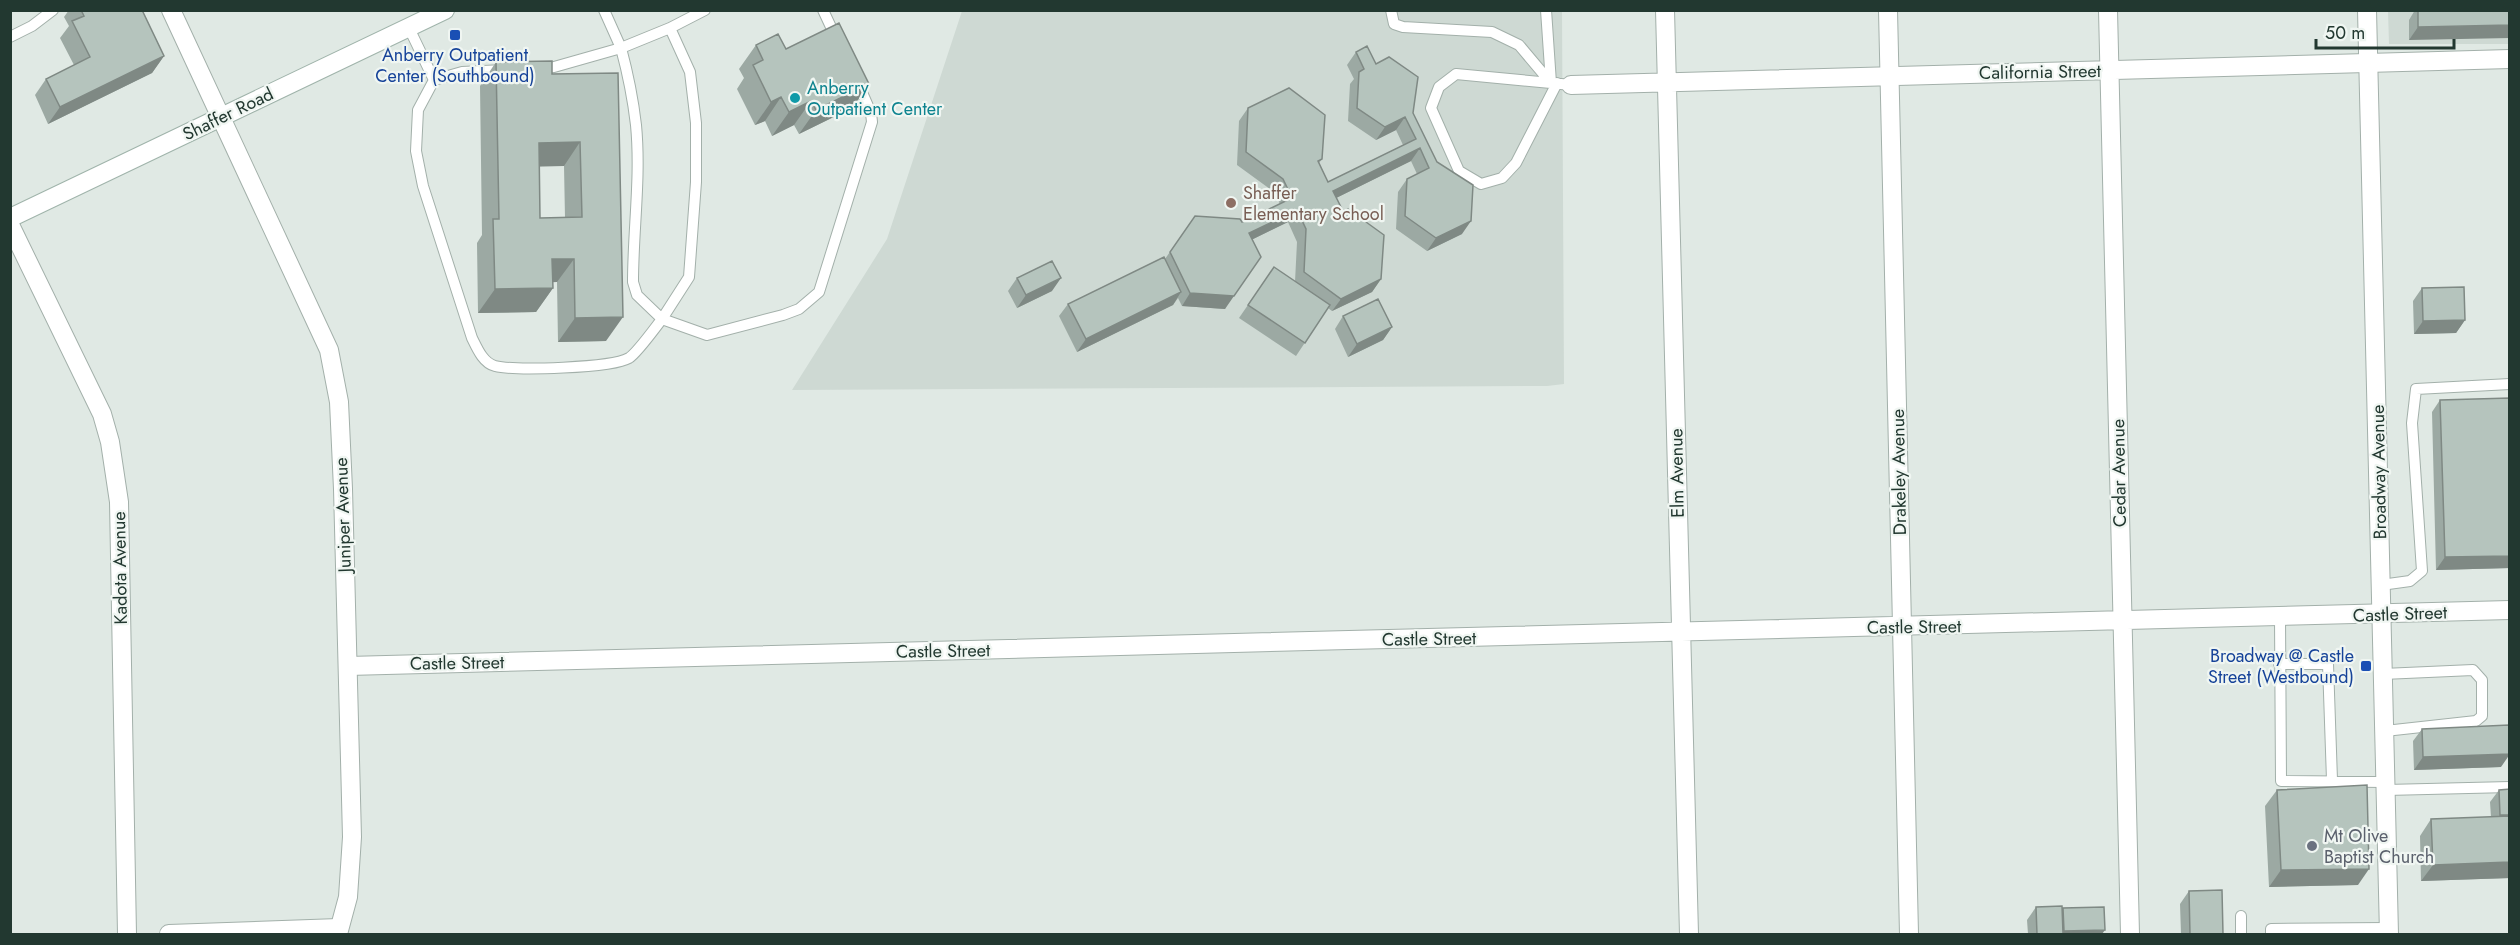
<svg xmlns="http://www.w3.org/2000/svg" width="2520" height="945" font-family="Jost,sans-serif">
<style>
.built{fill:#ced9d3}
.lines{fill:none;stroke-linecap:round;stroke-linejoin:round}
.service-casing{stroke:#a3b0aa;stroke-width:12}
.minor-casing{stroke:#a3b0aa;stroke-width:20}
.tertiary-casing{stroke:#a3b0aa;stroke-width:20}
.secondary-casing{stroke:#a0b4ab;stroke-width:20}
.service{stroke:#fff;stroke-width:10}
.minor{stroke:#fff;stroke-width:18}
.tertiary{stroke:#fff;stroke-width:18}
.secondary{stroke:#fff;stroke-width:18}
.wall{fill:#9ca9a3;fill-rule:evenodd}
.shaded-wall{fill:#7f8984}
.building{fill:#b5c4bd;stroke:#7f8984;stroke-width:1.5;fill-rule:evenodd}
.transit-dot{fill:#1a4fb4;stroke:#f0f6f2;stroke-width:2}
.culture-dot{fill:#0f9aa8;stroke:#f0f6f2;stroke-width:2}
.education-dot{fill:#8d6e63;stroke:#f0f6f2;stroke-width:2}
.worship-dot{fill:#6b7280;stroke:#f0f6f2;stroke-width:2}
.labels{text-anchor:middle;dominant-baseline:central;stroke-width:4.5;stroke-linejoin:round;paint-order:stroke}
.transit-label{font-size:18px;fill:#164399;stroke:#f0f6f2}
.street-label{font-size:18px;fill:#223830;stroke:#f0f6f2}
.culture-label{font-size:18px;fill:#0d838f;stroke:#f0f6f2;text-anchor:start}
.education-label{font-size:18px;fill:#785e54;stroke:#f0f6f2;text-anchor:start}
.worship-label{font-size:18px;fill:#5b616d;stroke:#f0f6f2;text-anchor:start}
</style>
<rect width="100%" height="100%" fill="#e0e9e4"/>
<path class="built" d="M962,11H1562L1564,384L1547,386L792,390L887,239Z
M2388,11H2509V44H2389Z"/>
<g class="lines">
<defs>
<path id="service" d="M604,10L621,48L670,28
M823,10L837,40
M1391,10L1394,24L1403,27L1492,32L1519,45L1551,83
M1546,10L1551,83
M409,28L434,80L418,110L416,151L423,186L472,338C477,348 483,363 495,366C515,371 612,368 629,358C637,353 655,328 662,319L707,335L783,315L799,309L819,292L872,122L871,113L857,81
M10,37L32,26L53,10
M538,68L554,67L621,48C628,74 633,99 636,125C641,177 633,230 633,282L637,295L662,319L689,277L696,182V123L690,72L670,28L705,10
M434,80L462,72L504,70
M1557,83L1516,163L1502,178L1481,184L1459,171L1431,108L1439,87L1456,74L1551,83L1571,85
M2381,585L2410,581L2422,571L2412,423L2416,389L2510,384
M2280,617L2281,781L2386,782
M2279,664H2328L2332,780
M2383,674L2473,670L2482,680V716L2476,721L2385,731
M2386,790L2510,787
M2241,916V934
M2271,934V929L2389,928"/>
<path id="minor" d="M1665,10L1689,934
M1888,10L1909,934
M2108,10L2130,934
M1571,85L2510,59
M10,225L102,414L110,442L119,502L127,934
M348,666L2510,610
M169,934L339,928"/>
<path id="tertiary" d="M171,10L329,350L339,402L343,489L352,837L348,897L338,934
M2367,10L2389,934"/>
<path id="secondary" d="M10,218L445,10"/>
</defs>
<use href="#service" class="service-casing"/>
<use href="#minor" class="minor-casing"/>
<use href="#tertiary" class="tertiary-casing"/>
<use href="#secondary" class="secondary-casing"/>
<use href="#service" class="service"/>
<use href="#minor" class="minor"/>
<use href="#tertiary" class="tertiary"/>
<use href="#secondary" class="secondary"/>
</g>
<path class="wall" d="M69,10H142L164,56L152,73L48,124L35,95L46,79L74,65L60,38L69,26L64,17Z
M2415,10H2510L2409,40V20Z
M756,45L786,49L869,84L852,108L799,134L794,125L772,136L765,121L755,125L737,89L744,78L739,69Z
M1356,52L1376,64L1413,113L1462,234L1427,251L1396,229L1398,192L1407,179L1417,174L1411,161L1336,198L1343,211L1381,279L1372,292L1332,311L1328,308L1296,356L1239,318L1274,267L1295,282L1297,242L1288,222L1253,239L1225,309L1182,306L1178,298L1173,305L1077,352L1059,316L1068,304L1165,259L1195,216L1242,222L1280,204L1274,192L1237,165L1239,121L1248,108L1322,159L1319,163L1328,182L1403,145L1396,130L1376,140L1348,121L1350,84L1354,79L1347,65Z
M496,62L552,74L618,73L606,341L558,342L557,282H553V288L536,312L478,313L477,243L482,235L480,86ZM539,166H564L565,218H540Z
M1017,278L1052,291L1017,308L1008,291Z
M2422,288L2465,320L2456,333L2414,334L2413,301Z
M1343,316L1392,327L1383,340L1348,357L1335,329Z
M2440,400L2510,568L2436,570L2432,412Z
M2422,729L2501,767L2414,770L2413,741Z
M2277,790L2358,885L2269,887L2265,806Z
M2499,790L2510,878L2421,881L2420,836L2431,819L2491,817L2490,802Z
M2189,891L2223,934H2181L2180,904Z
M2036,907L2062,910L2063,908L2102,934H2028L2027,920Z"/>
<path class="shaded-wall" d="M2510,25V38L2409,40L2418,27Z
M164,56L152,73L48,124L60,107Z
M869,84L852,108L799,134L816,110Z
M781,97L765,121L755,125L771,102Z
M811,101L794,125L772,136L789,112Z
M1405,117L1396,130L1376,140L1385,127Z
M580,142L564,166L522,167L539,143Z
M1420,148L1411,161L1324,204L1333,191Z
M1297,210L1288,222L1241,245L1249,233Z
M1471,221L1462,234L1427,251L1436,238Z
M552,259H574L557,282L536,283Z
M1061,278L1052,291L1017,308L1026,295Z
M1381,279L1372,292L1332,311L1341,299Z
M553,288L536,312L478,313L495,289Z
M1181,292L1173,305L1077,352L1086,339Z
M1190,293L1234,296L1225,309L1182,306Z
M623,317L606,341L558,342L575,318Z
M2465,320L2456,333L2414,334L2423,321Z
M1392,327L1383,340L1348,357L1357,344Z
M2510,556V568L2436,570L2445,557Z
M2510,754L2501,767L2414,770L2423,757Z
M2510,862V878L2421,881L2433,865Z
M2369,869L2358,885L2269,887L2281,870Z
M2105,930L2102,934H2062L2064,931Z"/>
<path class="building" d="M81,10H142L164,56L60,107L46,79L90,57L72,21L84,16Z
M2418,10H2510V25L2418,27Z
M839,23L869,84L816,110L811,101L789,112L781,97L771,102L753,65L763,60L756,45L778,34L786,49Z
M1367,46L1376,64L1389,57L1418,77L1413,113L1437,162L1473,185L1471,221L1436,238L1405,216L1407,179L1429,168L1420,148L1333,191L1343,211L1348,209L1384,235L1381,279L1341,299L1304,272L1306,229L1297,210L1249,233L1261,257L1234,296L1190,293L1170,252L1195,216L1240,219L1242,222L1292,198L1283,179L1246,152L1248,108L1289,88L1325,115L1322,159L1318,161L1328,182L1416,139L1405,117L1385,127L1357,108L1359,72L1364,69L1356,52Z
M552,61V74L618,73L623,317L575,318L574,259H552L553,288L495,289L493,219H499L496,62ZM580,142L582,217L540,218L539,143Z
M1164,257L1181,292L1086,339L1068,304Z
M1052,261L1061,278L1026,295L1017,278Z
M1274,267L1330,305L1305,343L1248,305Z
M2464,287L2465,320L2423,321L2422,288Z
M1378,299L1392,327L1357,344L1343,316Z
M2510,398V556L2445,557L2440,400Z
M2509,725L2510,754L2423,757L2422,729Z
M2367,785L2369,869L2281,870L2277,790Z
M2510,789V815H2500L2499,790Z
M2510,816V862L2433,865L2431,819Z
M2222,890L2223,934H2190L2189,891Z
M2062,906L2063,934H2037L2036,907Z
M2104,907L2105,930L2064,931L2063,908Z"/>
<g class="transit-dot">
<rect x="449" y="29" width="12" height="12" rx="3"/>
<rect x="2360" y="660" width="12" height="12" rx="3"/>
</g>
<circle class="culture-dot" cx="795" cy="98" r="6"/>
<circle class="education-dot" cx="1231" cy="203" r="6"/>
<circle class="worship-dot" cx="2312" cy="846" r="6"/>
<g class="labels">
<g class="transit-label">
<text x="455" y="55">Anberry Outpatient<tspan x="455" dy="21">Center (Southbound)</tspan></text>
<text x="2354" y="656" text-anchor="end">Broadway @ Castle<tspan x="2354" dy="21">Street (Westbound)</tspan></text>
</g>
<g class="street-label">
<text transform="translate(2040 72) rotate(-1)">California Street</text>
<text transform="translate(228 114) rotate(-26)">Shaffer Road</text>
<text transform="translate(1899 472) rotate(-91)">Drakeley Avenue</text>
<text transform="translate(2379 472) rotate(-91)">Broadway Avenue</text>
<text transform="translate(1677 473) rotate(-91)">Elm Avenue</text>
<text transform="translate(2119 473) rotate(-91)">Cedar Avenue</text>
<text transform="translate(343 515) rotate(-92)">Juniper Avenue</text>
<text transform="translate(120 568) rotate(-91)">Kadota Avenue</text>
<text transform="translate(2400 614) rotate(-2)">Castle Street</text>
<text transform="translate(1914 627) rotate(-1)">Castle Street</text>
<text transform="translate(1429 639) rotate(-1)">Castle Street</text>
<text transform="translate(943 651) rotate(-1)">Castle Street</text>
<text transform="translate(457 663) rotate(-1)">Castle Street</text>
</g>
<g class="culture-label">
<text x="807" y="88">Anberry<tspan x="807" dy="21">Outpatient Center</tspan></text>
</g>
<g class="education-label">
<text x="1243" y="193">Shaffer<tspan x="1243" dy="21">Elementary School</tspan></text>
</g>
<g class="worship-label">
<text x="2324" y="836">Mt Olive<tspan x="2324" dy="21">Baptist Church</tspan></text>
</g>
</g>
<rect width="2520" height="945" fill="none" stroke="#223830" stroke-width="24"/>
<path d="M2316 39v9h138v-9" fill="none" stroke="#223830" stroke-width="3"/>
<text x="2325" y="39" font-size="18" fill="#223830" stroke="#f0f6f2" stroke-width="4.5" paint-order="stroke">50 m</text>
</svg>
